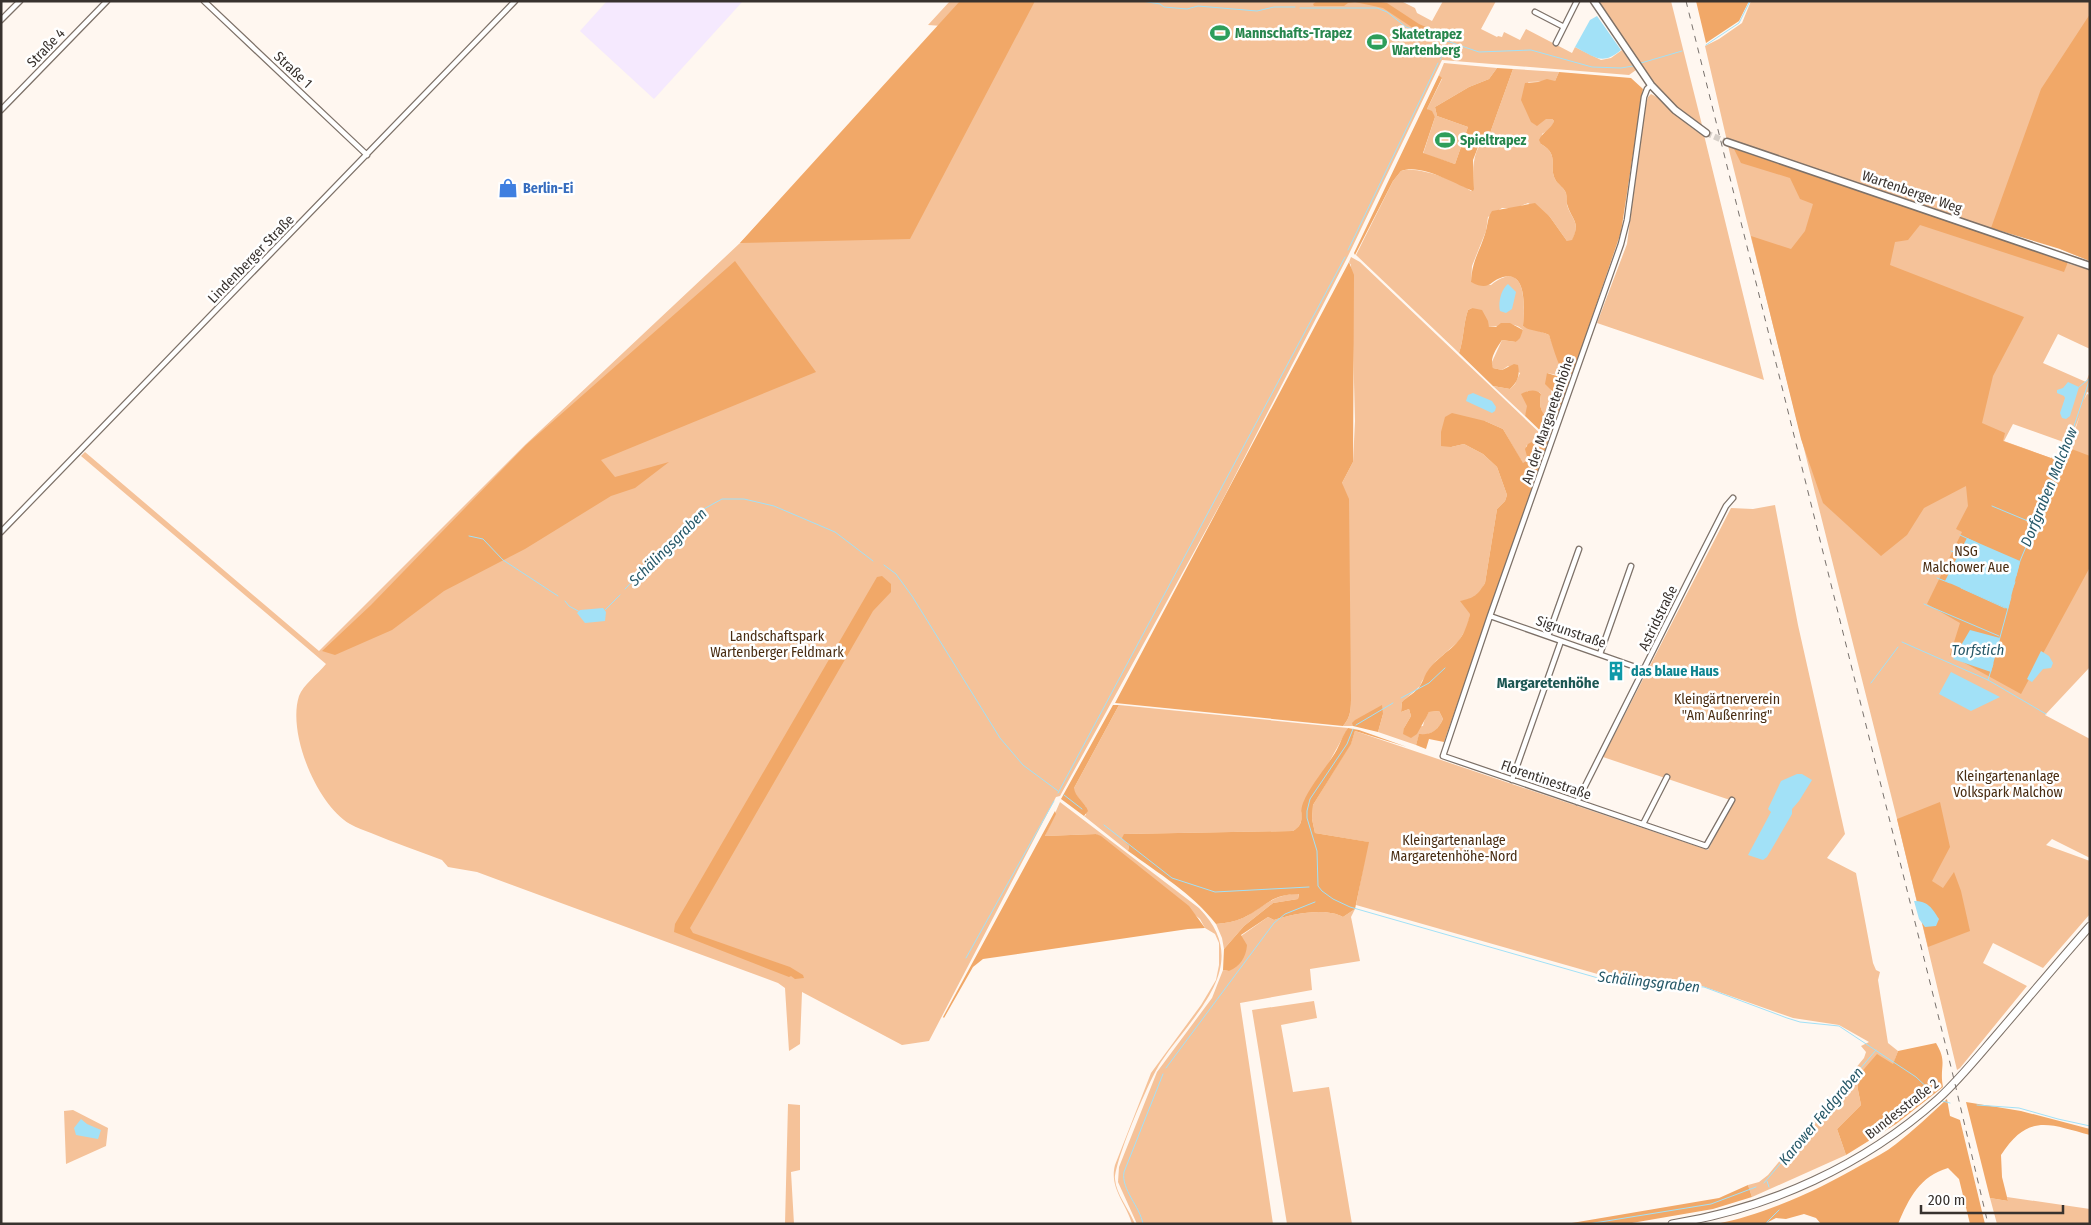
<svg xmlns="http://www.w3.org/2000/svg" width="2091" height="1225" font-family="'Fira Sans Condensed',sans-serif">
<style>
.commercial{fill:#f5e9fe}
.green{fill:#f5c299;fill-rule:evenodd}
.forest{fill:#f1a868}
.water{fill:#a2e1f7}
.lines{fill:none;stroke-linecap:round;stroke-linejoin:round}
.stream{stroke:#a2e1f7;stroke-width:1}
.secondary-tunnel{stroke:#d7d0c9;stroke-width:6;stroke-dasharray:6 3;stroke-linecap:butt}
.street-casing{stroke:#7d7168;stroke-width:7}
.secondary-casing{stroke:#7d7168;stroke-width:9}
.primary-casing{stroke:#7d7168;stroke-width:9}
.street{stroke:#fff;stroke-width:4.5}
.secondary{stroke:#fff;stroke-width:6}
.primary{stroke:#fff;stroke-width:7}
.rail{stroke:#78716c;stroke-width:1;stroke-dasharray:6 6;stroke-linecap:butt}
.labels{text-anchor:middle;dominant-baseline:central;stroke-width:5;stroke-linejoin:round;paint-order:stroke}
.leisure-label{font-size:14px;font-weight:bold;fill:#27864d;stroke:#fff;text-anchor:start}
.street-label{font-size:14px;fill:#38322e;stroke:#fff}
.shop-label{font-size:14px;font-weight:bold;fill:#366cbe;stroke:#fff;text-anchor:start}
.park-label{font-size:14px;fill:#492c11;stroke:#fff}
.culture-label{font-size:14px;font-weight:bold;fill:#0d838f;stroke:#fff;text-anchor:start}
.water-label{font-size:15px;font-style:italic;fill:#265868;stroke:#fff}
.neighbourhood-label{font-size:15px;font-weight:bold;fill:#1d5753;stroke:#fff}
</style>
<rect width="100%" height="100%" fill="#fff7f0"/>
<path class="commercial" d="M607,1H743L654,99L580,31Z"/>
<path class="green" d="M950,1H1401L1415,8L1417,13L1432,21L1443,1H1496L1481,29L1497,37L1498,36L1502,37L1504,32L1520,40L1526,29L1572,53L1575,47L1601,60L1611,58L1622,50L1636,70L1629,75L1442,60L1348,256L1223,499L1060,796L1056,797L929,1041L902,1045L802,992L800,1044L789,1051L785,988L778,983L477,872L448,867L442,860C419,851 395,843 371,833C364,830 357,828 350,824C317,805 287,733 299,696C303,685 318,674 326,664L81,456L85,452L319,651L525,445L740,243L942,26L928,25Z
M1597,1H1671L1702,125L1673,104L1649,79Z
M1751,1H2090V261L2060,249L2005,193L1989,240L2090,270V349L2058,334L2043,363L2086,382L2090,372V393L2087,392L2084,400L2087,394L2090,395V667L2045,715L2090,739V858L2052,839L2046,845L2090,861V914L2043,968L1993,943L1983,963L2027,986L1960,1068L1957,1070L1897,819L1730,154L1705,46L1719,39L1742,23ZM2080,415L2069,448H2068L2062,462L2004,441L2013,424L2069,444Z
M1444,63L1497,68L1489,79L1469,87L1435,107L1437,116L1468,127L1455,164L1423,154L1435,117L1427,109L1442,79L1439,75Z
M1513,69L1559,72L1555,81L1528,82L1546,119H1552L1554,121L1552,128L1542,134L1541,144C1561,156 1547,165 1556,181C1559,185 1564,188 1566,193C1567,197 1566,201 1567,205C1572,221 1581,221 1572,241H1567L1550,217L1528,203L1516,208H1502L1488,217L1486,231L1472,266L1471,282L1491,285C1526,257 1525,303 1523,326C1532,330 1540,330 1549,335C1553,347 1564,364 1557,375L1547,373L1553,399L1547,419C1540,410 1539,405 1541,394L1539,392L1527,391L1528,409L1525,416L1493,386L1510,389L1515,384L1520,373L1508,366L1502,370L1493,368L1491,364L1502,340L1516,342L1523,330C1512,320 1502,327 1489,327L1472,308L1468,310C1463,325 1464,339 1459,353L1356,255L1393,181L1401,171C1417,165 1458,181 1471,191L1474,188C1473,168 1471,149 1489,136Z
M1651,94C1670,102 1683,126 1704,135L1764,380L1597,323L1627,244L1644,111L1648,97Z
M1351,257L1360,262L1543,436L1526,446L1528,461L1523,464L1503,429L1485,421L1451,447L1464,444L1483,454L1497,467L1507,495L1505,501L1497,509L1485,583L1480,593L1473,598L1468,625L1459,641L1436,661L1422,681L1420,686L1402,702L1401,712L1409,709L1411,716L1404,728L1423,726L1425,718L1429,712L1439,711L1443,719C1438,730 1432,735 1419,735L1416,745L1378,732L1383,714L1353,725V726H1343C1351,717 1351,708 1351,696L1342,483L1353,462L1355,421L1351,265L1349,262Z
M1775,505L1798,625L1845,834L1827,858L1856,873L1873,963L1876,970L1880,972L1878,980L1888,1043L1898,1051L1893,1065L1858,1090L1861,1105L1837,1129L1846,1155L1752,1197L1748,1185L1759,1182L1768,1175L1864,1058L1866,1052L1861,1046L1869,1042L1839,1025L1793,1018L1702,986L1601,975L1356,905L1368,842L1315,833L1312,819L1313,805L1351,743L1355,731L1708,850L1733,801L1603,757L1731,508L1753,509Z
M1119,705L1348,728L1301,813C1302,822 1301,826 1293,831L1124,834L1129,846L1128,851L1084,816L1086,815V807L1074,792V788Z
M1060,802L1199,908C1255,965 1193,1014 1161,1062C1150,1078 1115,1160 1115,1179C1116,1194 1129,1209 1135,1224H1132C1126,1203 1109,1188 1115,1165L1151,1073L1201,1005L1216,980L1219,965V943L1215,934L1205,928L1200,919L1096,834L1045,836Z
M1299,893L1298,899L1273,903L1244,926L1224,949L1222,938L1216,924C1228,923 1239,921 1250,914C1269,902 1276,895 1299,893Z
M1355,909L1351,917L1360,961L1310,969L1312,990L1240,1003L1273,1224H1137L1118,1182L1119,1167L1157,1072L1212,998L1223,970L1229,971L1241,936L1268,917L1274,920C1292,914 1326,907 1343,917Z
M1314,1001L1317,1018L1281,1025L1293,1092L1329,1087L1352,1224H1287L1252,1010Z
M788,1104L800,1105V1170L791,1172L794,1224H785Z
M73,1110L108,1128L106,1146L66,1164L64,1111Z
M2007,1197L2090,1209V1224H1997L1990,1198L2008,1201Z"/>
<path class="forest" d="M960,1H1035L910,239L740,243Z
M1317,1H1375L1387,3L1419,24L1442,34L1438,37L1416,30L1383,8L1355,2L1348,3L1344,6H1314L1313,4Z
M1696,1H1749L1739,21L1706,43Z
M2090,14V261L2060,249L1991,228L2041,89Z
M1497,68L1513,69L1489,136L1485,141L1480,142L1473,160L1474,189L1473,191C1455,184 1421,163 1401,171L1393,181L1355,255L1354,253L1439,75L1442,78L1427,109L1432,111L1435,117L1423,153L1455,164L1468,127L1437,116L1435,107L1469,87L1489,79Z
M1559,72L1631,78L1643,89L1621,232L1573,373L1569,375L1562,372C1557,360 1553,348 1549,335C1540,330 1531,332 1523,326C1524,311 1528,270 1503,277C1489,281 1490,292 1471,282C1472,261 1479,253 1485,234C1488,226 1487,218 1492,211L1535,203L1550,217L1567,241L1572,240C1581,221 1572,221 1567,204C1566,201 1567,197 1566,193C1564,188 1559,185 1556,181C1547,165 1561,156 1541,144L1539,140C1543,131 1551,130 1554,121L1552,119H1546L1537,126L1531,122L1521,100L1525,83L1538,82L1547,79L1555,81Z
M1734,149L2068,262L2064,272L1920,225L1908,240L1895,242L1890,265L2024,317L1993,376L1982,423L2005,433L2003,441L2051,458L2069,448L2090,456V567L2021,694L1950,655L1960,623L1927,604L1962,532L1956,529L1968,506L1966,486L1924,508L1907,535L1881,556L1823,503L1801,439L1751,236L1791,249L1805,231L1813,204L1800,199L1790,178L1741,163Z
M735,261L816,372L601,460L615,477L669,462L635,488L611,496L525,549L444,591L392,630L335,655L322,651L371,605L526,445Z
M1349,262L1354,275L1353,462L1342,483L1349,499L1351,696C1351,708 1351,717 1343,726L1115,703Z
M1472,308L1482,310L1488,321L1489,327H1496L1501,323H1510L1523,330L1520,338L1516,342L1502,340C1497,348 1489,358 1493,368L1502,370L1514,364L1518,365C1520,375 1518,382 1510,389L1493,386L1459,353C1464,339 1463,325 1468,310Z
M1547,373L1567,379L1570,383L1550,440L1525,416L1527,406L1521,394C1527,391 1535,388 1541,394C1539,405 1540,410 1547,418L1553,399V392L1545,384Z
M1452,413L1485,421L1503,429L1523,463L1528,460L1525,449L1528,444L1543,436L1549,443L1444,742L1429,739L1426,749L1416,745L1419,734C1432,735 1438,730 1443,719L1439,711L1429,712L1417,734L1411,738L1403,734L1404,728L1411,716L1409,709L1401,712L1402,702C1407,697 1416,692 1420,686C1423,681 1425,674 1429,669C1448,646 1462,649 1470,614L1460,601C1474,598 1478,595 1485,583L1497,509L1505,501L1507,495L1497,467L1483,454L1464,444L1451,447L1441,446V432L1445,417Z
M882,576L891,584V592L873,611L690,928L693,933L790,967L803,975L804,978L795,979L791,976L789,977L674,932L675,924L877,577Z
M1113,705H1119L1074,788C1075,797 1085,802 1088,811L1084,816L1061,799Z
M1382,705L1383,714L1378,732L1353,726L1352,723L1355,720Z
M1348,728L1359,730L1407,747L1355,731L1351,744L1313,805L1312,819L1315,833L1369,842L1355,909L1343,917C1326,907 1292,914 1274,920L1268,917L1241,935L1247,945C1246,958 1240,966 1229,971L1223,970L1224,949L1244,926L1273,903L1298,899L1299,894C1270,894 1266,907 1243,918C1234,922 1225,923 1216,924C1193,894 1158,873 1128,851L1129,846L1122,838L1124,834L1293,831C1307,822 1298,816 1303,803C1310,786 1325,769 1335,753C1340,745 1342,736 1348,728Z
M1940,802L1950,847L1932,881L1943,888L1954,872L1961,891L1970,931L1928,947L1897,819Z
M1055,811L1056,814L1045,836L1096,834L1101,836L1189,906L1205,928L1188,929L983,959L973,967L944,1018L943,1017Z
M1936,1043C1948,1063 1939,1066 1943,1087L1896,1124L1846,1155L1837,1129L1861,1105L1858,1090V1076L1877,1054L1893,1064L1898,1051Z
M1947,1099L1950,1116L1960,1120L1985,1224H1970L1959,1179L1948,1168C1920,1176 1909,1198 1898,1224H1821L1816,1218L1804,1214L1786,1219L1776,1218L1764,1224H1716C1765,1215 1820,1189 1863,1164C1874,1158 1886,1152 1896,1144C1914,1130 1930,1115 1947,1099Z
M1966,1102L2021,1111L2090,1129V1135C2049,1124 2028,1113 2001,1155L2002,1177L2008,1201L1990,1198Z
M1748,1185L1752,1197L1713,1209L1626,1224H1566L1719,1198Z"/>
<path class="water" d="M1597,16L1621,50C1602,66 1595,57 1575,47L1590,20Z
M1508,284L1516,292L1512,309L1506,313L1500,311C1498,303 1501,289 1508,284Z
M2068,382L2079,387L2070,416L2066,419L2062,418L2060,413L2065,398L2064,396L2057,393V390L2063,388Z
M1473,393L1492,401L1496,407L1495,411L1492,413L1466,401L1468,395Z
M1967,538L2020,561L2008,609L1945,581Z
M603,608L606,612L605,621L585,623L577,613L580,610Z
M1970,630L2000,638L1991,672L1953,659Z
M2041,651L2049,656L2053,663L2051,668L2043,669L2032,682L2027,679Z
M1951,672L2000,697L1971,711L1939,694Z
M1797,774H1802L1812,780L1799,801L1792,809V814L1767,857L1763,860L1748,855L1771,812L1768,809L1781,781Z
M1914,901C1928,901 1932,908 1939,919L1936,926L1925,927L1919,919Z
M81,1119L87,1124L101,1130L98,1139L76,1135L74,1128Z"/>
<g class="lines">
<path class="stream" d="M1142,1L1160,4L1164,7L1187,9L1198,6L1257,11L1274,7H1295
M1300,8H1377L1387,12L1406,27L1479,52L1531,50L1592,67L1621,68L1633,66
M1706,45L1739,23L1750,1
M1440,60L1442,56
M1641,63L1682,51
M1348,250L1438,63
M2079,387L2090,378
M1992,506L2035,524
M1960,535L1977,543
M469,536L483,539L503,560L558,596
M1951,551L1959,554
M884,565L896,574L912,596L1000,738L1023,765L1058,791
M2016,576L2020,561L2063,459L2089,381
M1937,578L1950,583
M1961,588L2005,608
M625,589L700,511L722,499H744L774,506L835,532L873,561
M2012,590L2015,582
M565,601L569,606L580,612
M1924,604L1999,636
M605,610L620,595
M1999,641L2011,597
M1902,642L1988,680L2046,714
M1994,658L1996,650
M1988,680L1993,664
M1871,683L1898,647
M1401,698L1429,683L1445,668
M1356,725L1393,703
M1353,729L1347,744L1310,799L1307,811V818L1317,851L1318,886L1322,891L1333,899L1350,907L1598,978L1704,987L1787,1018L1800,1022L1839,1026L1916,1077L1933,1093
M1058,793L1345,257
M1064,795L1082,809
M1104,825L1172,878L1215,892L1309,887
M966,958L1054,801
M1166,1068L1274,923L1285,914L1315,902
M1942,1101L1950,1103
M1977,1105L2019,1108L2058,1119L2090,1126
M1767,1181L1769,1187
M1764,1183L1876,1050
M1143,1224C1140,1206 1121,1190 1124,1172L1163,1074
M1588,1224L1711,1204L1756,1187
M1765,1224L1779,1210"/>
<path class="secondary-tunnel" d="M1706,133L1727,142"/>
<defs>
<path id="street" d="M204,1L367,155
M1535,12L1564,27
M1,20L20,1
M1556,43L1577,1
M1651,85L1647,89L1644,97L1627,220L1621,244L1490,616L1443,756L1706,846L1732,800
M1,110L107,1
M1,532L515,1
M1490,616L1644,670
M1548,636L1579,549
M1600,654L1631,566
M1512,780L1561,641
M1577,802L1700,557L1726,506L1733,498
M1643,824L1667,777"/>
<path id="secondary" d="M1594,1L1651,85L1675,110L1706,133
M1727,142L2090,266"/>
<path id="primary" d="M1672,1224C1770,1208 1863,1166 1938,1099C1960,1079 1979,1055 1999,1032C2029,997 2059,961 2090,926"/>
</defs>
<use href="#street" class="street-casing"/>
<use href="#secondary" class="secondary-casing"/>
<use href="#primary" class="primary-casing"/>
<use href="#street" class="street"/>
<use href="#secondary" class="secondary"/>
<use href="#primary" class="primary"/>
<path class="rail" d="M1686,1L1952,1071L1988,1224"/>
</g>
<defs>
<symbol id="stadium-bare" viewBox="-9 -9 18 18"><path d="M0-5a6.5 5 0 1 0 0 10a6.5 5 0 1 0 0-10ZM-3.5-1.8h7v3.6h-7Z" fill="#2e9e5b" stroke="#fff" stroke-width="2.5" paint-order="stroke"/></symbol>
<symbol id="shop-bare" viewBox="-9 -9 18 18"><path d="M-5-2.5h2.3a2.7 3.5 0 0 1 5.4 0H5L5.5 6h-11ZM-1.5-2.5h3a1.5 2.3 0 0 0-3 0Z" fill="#3f7fe0" stroke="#fff" stroke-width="2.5" paint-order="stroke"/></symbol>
<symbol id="building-bare" viewBox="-9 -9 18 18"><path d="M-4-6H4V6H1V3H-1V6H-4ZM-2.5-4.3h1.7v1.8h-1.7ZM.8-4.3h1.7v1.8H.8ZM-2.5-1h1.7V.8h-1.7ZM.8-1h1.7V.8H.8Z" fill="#0f9aa8" stroke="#fff" stroke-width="2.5" paint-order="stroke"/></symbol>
</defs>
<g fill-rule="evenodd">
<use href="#stadium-bare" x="1206" y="19" width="28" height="28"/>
<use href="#stadium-bare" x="1363" y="28" width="28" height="28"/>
<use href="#stadium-bare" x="1431" y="126" width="28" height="28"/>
<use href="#shop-bare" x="494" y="174" width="28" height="28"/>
<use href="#building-bare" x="1602" y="657" width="28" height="28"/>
</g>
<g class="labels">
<g class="leisure-label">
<text x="1235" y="33">Mannschafts-Trapez</text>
<text x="1392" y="34">Skatetrapez<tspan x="1392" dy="16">Wartenberg</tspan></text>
<text x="1460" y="140">Spieltrapez</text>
</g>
<g class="street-label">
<text transform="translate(46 48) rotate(-46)">Straße 4</text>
<text transform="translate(293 70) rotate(43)">Straße 1</text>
<text transform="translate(1912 192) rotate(19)">Wartenberger Weg</text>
<text transform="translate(251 259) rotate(-46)">Lindenberger Straße</text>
<text transform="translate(1548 420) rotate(-71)">An der Margaretenhöhe</text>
<text transform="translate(1658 618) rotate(-64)">Astridstraße</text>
<text transform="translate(1571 632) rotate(19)">Sigrunstraße</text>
<text transform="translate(1546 780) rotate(19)">Florentinestraße</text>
<text transform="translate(1902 1109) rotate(-38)">Bundesstraße 2</text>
</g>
<g class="shop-label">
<text x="523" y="188">Berlin-Ei</text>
</g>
<g class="park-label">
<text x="1966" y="551">NSG<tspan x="1966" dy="16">Malchower Aue</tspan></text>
<text x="777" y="636">Landschaftspark<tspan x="777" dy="16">Wartenberger Feldmark</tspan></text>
<text x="1727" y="699">Kleingärtnerverein<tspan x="1727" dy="16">"Am Außenring"</tspan></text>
<text x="2008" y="776">Kleingartenanlage<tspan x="2008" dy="16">Volkspark Malchow</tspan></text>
<text x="1454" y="840">Kleingartenanlage<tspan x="1454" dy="16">Margaretenhöhe-Nord</tspan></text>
</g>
<g class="culture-label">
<text x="1631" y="671">das blaue Haus</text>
</g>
<g class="water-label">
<text transform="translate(2049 487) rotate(-68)">Dorfgraben Malchow</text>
<text transform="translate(668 547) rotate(-45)">Schälingsgraben</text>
<text x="1978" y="650">Torfstich</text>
<text transform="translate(1649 982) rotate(6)">Schälingsgraben</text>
<text transform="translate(1821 1116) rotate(-50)">Karower Feldgraben</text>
</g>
<g class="neighbourhood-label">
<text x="1548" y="683">Margaretenhöhe</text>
</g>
</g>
<rect width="2091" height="1225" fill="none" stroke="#38322e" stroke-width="5"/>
<path d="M1921 1205v8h142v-8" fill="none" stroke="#38322e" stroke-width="2.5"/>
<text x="1928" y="1205" font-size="15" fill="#38322e" stroke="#ffffff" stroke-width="4" paint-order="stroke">200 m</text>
</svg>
